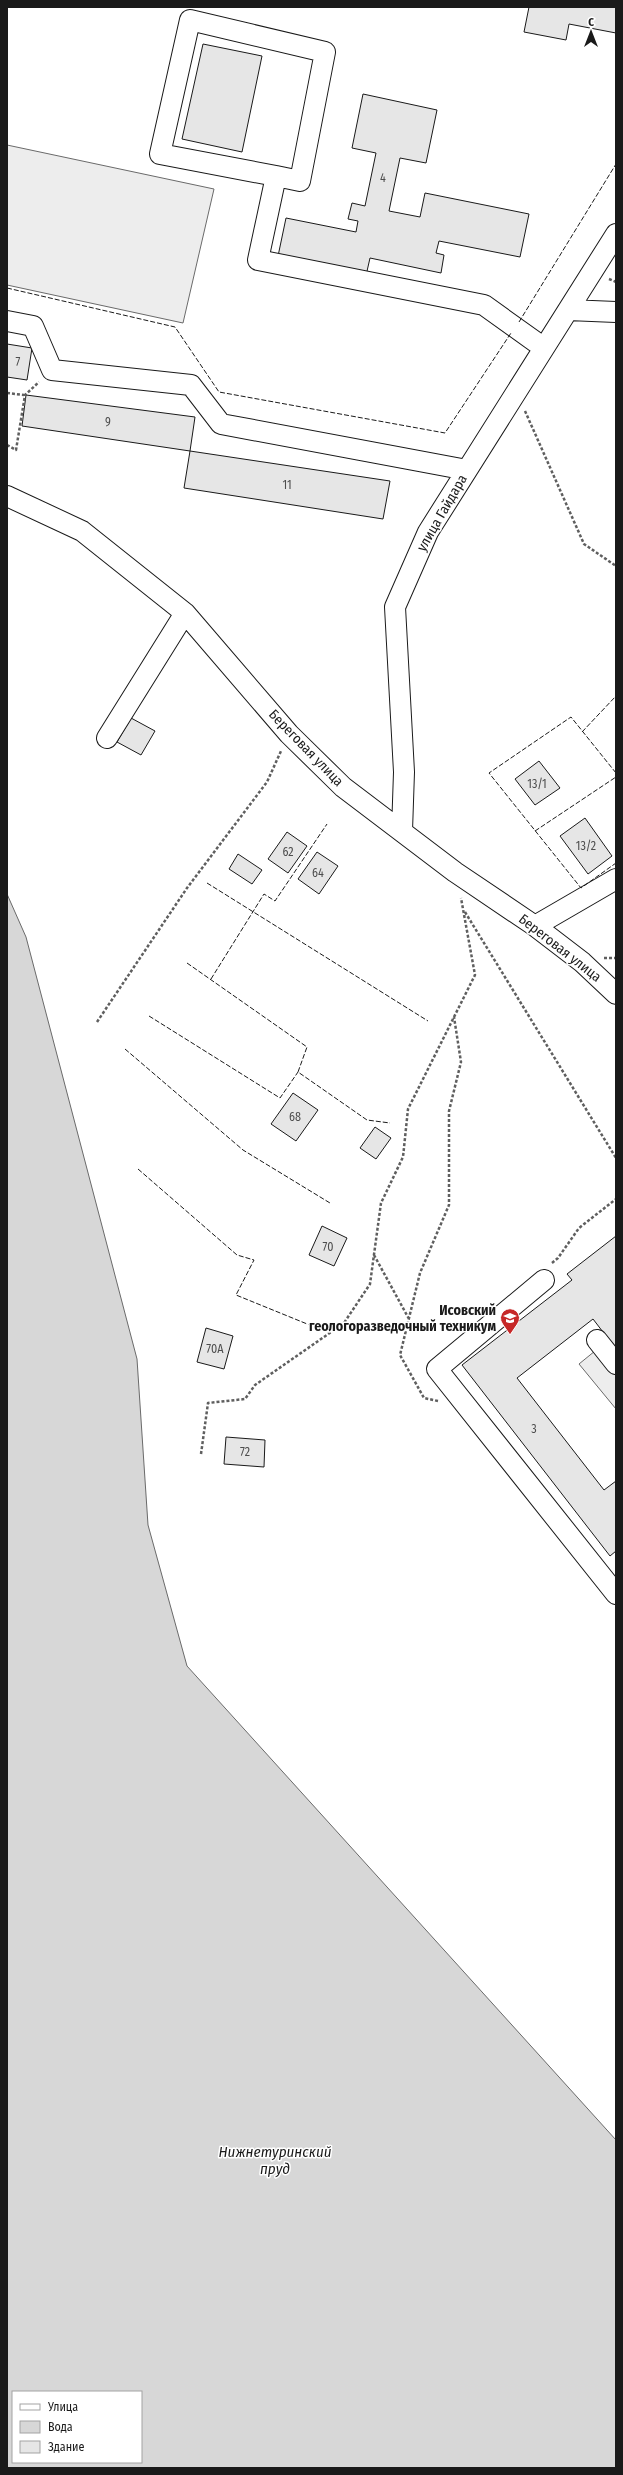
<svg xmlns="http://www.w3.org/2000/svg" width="623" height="2475" font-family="'Fira Sans Condensed',sans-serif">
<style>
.built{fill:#ededed;stroke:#6a6a6a}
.water{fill:#d7d7d7;stroke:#6a6a6a;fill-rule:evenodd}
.building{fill:#e6e6e6;stroke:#1a1a1a}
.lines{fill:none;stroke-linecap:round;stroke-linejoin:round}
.minor-casing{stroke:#1a1a1a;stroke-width:22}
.path{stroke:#5f5f5f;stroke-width:2.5;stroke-dasharray:3 2;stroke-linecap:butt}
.minor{stroke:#fff;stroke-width:20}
.fence{stroke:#1a1a1a;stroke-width:1;stroke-dasharray:5 2;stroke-linecap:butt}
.labels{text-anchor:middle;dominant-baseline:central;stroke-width:3;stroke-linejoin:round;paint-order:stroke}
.number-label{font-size:12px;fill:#4d4d4d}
.street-label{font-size:14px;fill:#1a1a1a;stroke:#fff}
.poi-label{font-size:14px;font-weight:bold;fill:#1a1a1a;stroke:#fff;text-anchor:end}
.water-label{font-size:15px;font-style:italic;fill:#1a1a1a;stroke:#fff}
</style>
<rect width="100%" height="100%" fill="#fff"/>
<path class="built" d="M7,145L214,189L183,323L7,285Z
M606,1342L616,1354V1409L579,1364Z"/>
<path class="water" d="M7,894L26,937L137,1359L148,1525L187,1666L616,2140V2468H7ZM13,2392H141V2462H13Z"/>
<path class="building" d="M529,7H616V33L569,24L566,40L524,32Z
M203,44L262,56L242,152L182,139Z
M363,94L437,110L426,163L400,158L389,211L420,217L425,193L529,214L520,257L439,241L436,253L444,255L441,273L370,258L365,280L277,261L286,218L356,232L358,221L348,219L352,203L365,206L376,153L352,148Z
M7,344L32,348L27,380L7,377Z
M26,395L195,417L190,451L22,426Z
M190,451L390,481L383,519L184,488Z
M131,718L155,731L141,755L117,742Z
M539,761L560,788L535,805L515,779Z
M585,818L612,856L588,874L560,836Z
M287,832L307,846L288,873L268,859Z
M317,852L338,866L319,894L298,879Z
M238,854L262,870L252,884L229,869Z
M293,1093L318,1110L296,1141L271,1124Z
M375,1127L391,1138L376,1159L360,1148Z
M322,1226L347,1238L334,1266L309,1255Z
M616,1236V1349L593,1319L517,1378L604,1490L616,1481V1551L610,1556L462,1365L572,1280L567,1274Z
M206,1328L233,1336L224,1369L197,1362Z
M226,1437L265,1440L264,1467L224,1464Z"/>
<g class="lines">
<defs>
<path id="minor" d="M276,176L160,154L190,20L325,52L300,181L276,176L258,260L484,305L544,348
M568,310L616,312
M7,321L33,326L52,370L191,385L221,424L467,470
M7,496L82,531L185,613L289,734L343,787L455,872L535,926L582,962L616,994
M107,738L185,613
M402,831L404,772L395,607L428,532L616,234
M535,926L616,879
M544,1280L437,1369L616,1594
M597,1340L616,1364"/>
</defs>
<use href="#minor" class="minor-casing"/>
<path class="path" d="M609,279L616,282
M7,393L24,395
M525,411L584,544L616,566
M7,445L16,450L25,395L39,382
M465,912L616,1158
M604,958H616
M97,1022L187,888L267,782L281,751
M374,1255L409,1319
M552,1263L558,1258L579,1228L616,1199
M438,1401L424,1398L400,1355L420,1273L449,1205V1111L461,1062L454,1017
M201,1454L208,1403L245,1399L255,1385L344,1323L370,1284L381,1203L403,1157L408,1109L475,975L461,898"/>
<use href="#minor" class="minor"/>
<path class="fence" d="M7,288L175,327L219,392L445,433L511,333
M519,322L616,164
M582,732L616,696
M616,773L571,717L489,773L581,888L616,863
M535,831L616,777
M207,883L428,1021
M187,963L307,1047L298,1072L367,1120L390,1123
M211,979L264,894L275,901L327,824
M149,1016L280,1098L298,1072
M125,1049L243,1150L330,1203
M138,1169L237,1255L254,1260L236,1295L317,1328"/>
</g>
<defs>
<symbol id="university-pin" viewBox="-11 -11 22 30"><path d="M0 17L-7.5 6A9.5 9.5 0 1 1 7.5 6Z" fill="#c62828" stroke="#fff"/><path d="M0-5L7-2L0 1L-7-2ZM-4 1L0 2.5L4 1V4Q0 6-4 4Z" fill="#fff"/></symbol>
</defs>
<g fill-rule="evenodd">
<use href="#university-pin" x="499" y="1307" width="22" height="30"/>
</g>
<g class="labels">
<g class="number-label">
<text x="383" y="178">4</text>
<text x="18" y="362">7</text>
<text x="108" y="422">9</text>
<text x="287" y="485">11</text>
<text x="537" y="784">13/1</text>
<text x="586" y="846">13/2</text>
<text x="288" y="852">62</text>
<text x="318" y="873">64</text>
<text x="295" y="1117">68</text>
<text x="328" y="1247">70</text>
<text x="215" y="1349">70А</text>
<text x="534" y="1429">3</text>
<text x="245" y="1452">72</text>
</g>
<g class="street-label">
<text transform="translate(442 513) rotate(-60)">улица Гайдара</text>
<text transform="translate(306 748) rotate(46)">Береговая улица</text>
<text transform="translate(560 948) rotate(38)">Береговая улица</text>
</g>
<g class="poi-label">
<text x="496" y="1310">Исовский<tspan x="496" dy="16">геологоразведочный техникум</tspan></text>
</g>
<g class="water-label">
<text x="275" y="2152">Нижнетуринский<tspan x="275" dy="17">пруд</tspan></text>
</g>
</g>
<rect width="623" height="2475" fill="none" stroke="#1a1a1a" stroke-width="16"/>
<rect x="12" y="2391" width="130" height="72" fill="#ffffff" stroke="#a3a3a3"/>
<rect x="20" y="2404" width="20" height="6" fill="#ffffff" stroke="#a3a3a3"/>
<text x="48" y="2411" font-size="12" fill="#1a1a1a">Улица</text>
<rect x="20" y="2421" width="20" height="12" fill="#d7d7d7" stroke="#a3a3a3"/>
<text x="48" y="2431" font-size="12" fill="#1a1a1a">Вода</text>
<rect x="20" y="2441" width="20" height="12" fill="#e6e6e6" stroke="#a3a3a3"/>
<text x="48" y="2451" font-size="12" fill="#1a1a1a">Здание</text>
<g transform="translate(591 32)" stroke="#ffffff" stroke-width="3" paint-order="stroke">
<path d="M0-3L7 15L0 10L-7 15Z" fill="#1a1a1a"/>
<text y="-6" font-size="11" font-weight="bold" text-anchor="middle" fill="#1a1a1a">С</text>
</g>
</svg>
